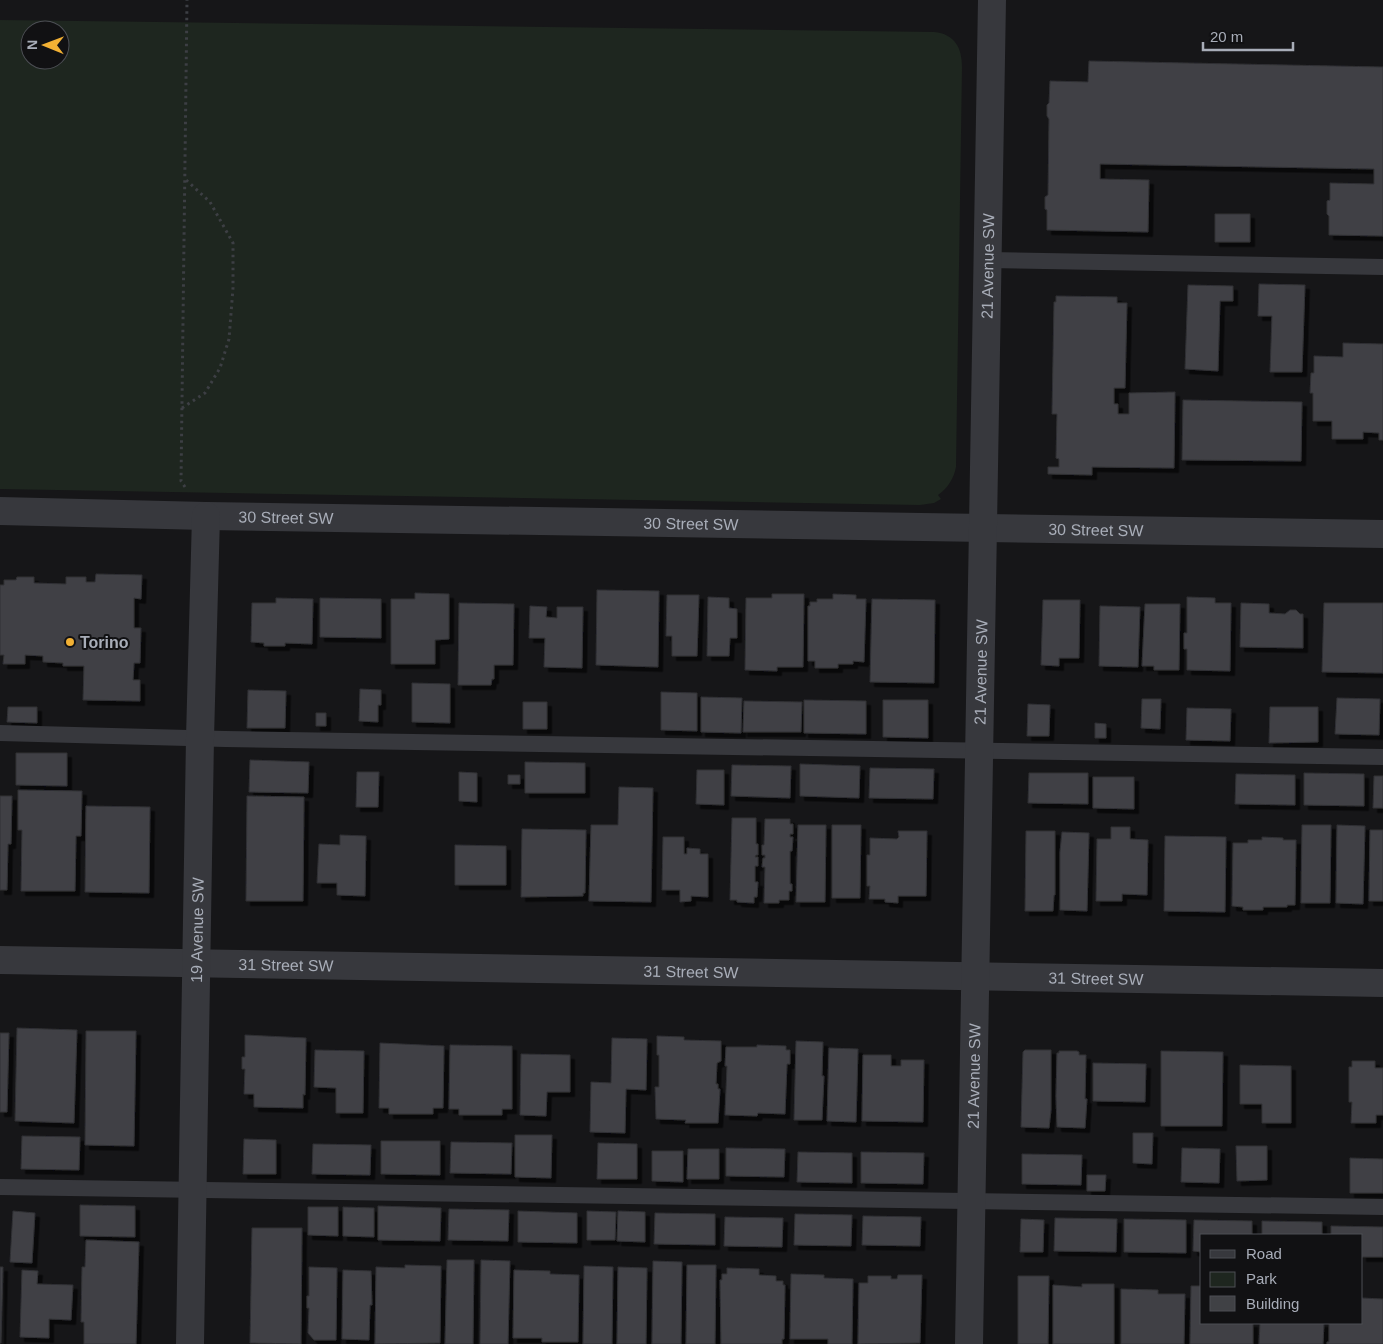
<svg xmlns="http://www.w3.org/2000/svg" width="1383" height="1344" font-family="Arial,sans-serif">
<style>
.green{fill:#1e261f;fill-rule:evenodd}
.building{fill:#404145;stroke:#303034;filter:url(#shadow)}
.lines{fill:none;stroke-linecap:round;stroke-linejoin:round}
.path{stroke:#3d3f44;stroke-width:3;stroke-dasharray:2.5 4;stroke-linecap:butt}
.service{stroke:#37383d;stroke-width:16}
.minor{stroke:#37383d;stroke-width:28}
.poi-dot{fill:#f2b134;stroke:#111113;stroke-width:2}
.labels{text-anchor:middle;dominant-baseline:central;stroke-width:4;stroke-linejoin:round;paint-order:stroke}
.street-label{font-size:16px;fill:#a8adb8;stroke:#111113}
.poi-label{font-size:16px;font-weight:bold;fill:#a8adb8;stroke:#111113;text-anchor:start}
</style>
<defs>
<filter id="shadow"><feDropShadow dx="4.5" dy="4.5" stdDeviation="0" flood-color="#0009"/></filter>
</defs>
<rect width="100%" height="100%" fill="#161618"/>
<path class="green" d="M0,20L934,32C955,34 962,48 962,67L956,467C954,478 948,488 938,495L941,499L934,503L920,505L0,489ZM30,30H60V60H30Z"/>
<path class="building" d="M1089,61L1383,67V236L1329,235V216L1327,214V201L1330,200V183L1374,184V169L1100,164V179L1149,180L1148,232L1047,230V210L1045,209V197L1048,195L1049,119L1047,116V105L1049,103L1050,81L1088,82Z
M1215,214H1250V242H1215Z
M1259,284L1305,285L1302,372H1270L1272,316H1258Z
M1188,285L1233,286V301H1220L1218,371L1185,369Z
M1056,296L1117,297V303H1127L1125,388H1114V404H1118V414H1129V393L1175,392L1174,468L1092,467V475L1048,474V467H1059V459L1056,458L1057,414H1052L1054,302H1056Z
M1343,343L1383,344V440H1379V433L1363,432V439H1332V421H1313V393H1310L1311,373H1314V356L1343,357Z
M1183,400L1302,402L1301,461L1182,460Z
M96,574L142,575L141,599L134,598V628H141L140,663H134L133,680H140V701L83,700L84,666H63V663L43,662V656L25,655V664H3L4,655H0V585H4V580H16L17,577H34V583L66,584V577H86V582H95Z
M597,590L659,591L658,667L596,665Z
M415,593L449,594V639L435,640V664H391V599H415Z
M772,594H804L803,667H777V671L745,670L746,598H772Z
M833,594L856,595V599H866L864,662L853,661V664H838V668H815V661H808V606H810V602H817V599H833Z
M667,595H699L697,656H672V636H666Z
M708,597L729,598V608L737,609V638H730L729,656H707Z
M1187,597L1215,598V603H1231L1230,671L1187,670V649H1184V633H1187Z
M276,598L313,599L312,644L285,643V646H264V643L251,642L252,603H276Z
M320,598L381,599V638L320,637Z
M872,599L935,600L934,683L870,682Z
M1043,600H1080L1079,658H1059V666L1041,665Z
M459,603L514,604L513,665H494V679H492L491,685H458Z
M1241,603L1269,604V613L1285,614L1290,610H1296L1300,614H1303V648L1240,647Z
M1324,603H1383V673L1322,672Z
M1145,604H1180L1179,670H1154V666H1142Z
M530,606L547,607L546,617L557,618V607H583L582,668L544,667L545,638H529Z
M1100,606L1140,607L1138,667L1099,666Z
M412,683L450,684V723L412,722Z
M360,689L381,690V705H378V722L359,721Z
M248,690L286,691L285,728H247Z
M661,692L697,693V731L661,730Z
M701,697L742,698L741,733L701,732Z
M1337,698L1380,699L1379,735L1335,734Z
M1142,699H1161L1160,729L1141,728Z
M804,700L866,701V734L804,733Z
M883,700H928V738L883,737Z
M744,701L802,702L801,732H743Z
M523,702H547V729H523Z
M1028,704L1050,705L1049,736H1027Z
M8,707H37V723L7,722Z
M1270,707H1318V742L1269,743Z
M1187,708L1231,709L1230,741L1186,740Z
M316,713H326V726H316Z
M1095,723L1106,724V738H1095Z
M16,753H67V786L16,785Z
M250,760L309,762L308,793L249,792Z
M525,762L585,763V793H525Z
M800,764L860,766L859,798L800,796Z
M732,765L791,766L790,798L731,796Z
M870,768L934,769L933,799L869,798Z
M697,770H724V805L696,804Z
M357,772H379L378,807H356Z
M459,772L477,773V802L459,801Z
M1029,773H1088V804L1028,803Z
M1304,773L1364,774V806L1304,805Z
M1236,774L1295,775V805L1235,804Z
M508,775H520V784H508Z
M1374,776H1383V808H1373Z
M1093,777H1134V809L1093,808Z
M619,787L653,788L651,902L589,901L591,825H618Z
M18,790L82,791L81,836H76L75,891H21L22,830H18Z
M0,796H12L11,844H8L7,890H0Z
M247,796L304,797L303,901H246Z
M86,806L150,807L149,893L85,892Z
M732,818H756V844H758V855H756L755,857H758V866H755V882H758L757,897H754V903L737,902V900H730Z
M765,819H790V824H793V834H790V837H793L792,851H790V884H792V891H789V900H779V903H764L765,867H762L763,858H765V855H762V845H764Z
M798,825H826L825,902H796Z
M832,825H861L860,898H832Z
M1302,825H1331L1330,903H1301Z
M1337,825L1365,826L1363,904L1336,903Z
M1111,827H1130V839L1148,840L1147,895L1122,894V901H1096L1097,839H1111Z
M522,829L586,830L585,893H583V896L521,897Z
M1370,830H1383V901H1369Z
M898,831H927L926,896H898V903L885,902V899H869L870,886H867V855H870V838L897,839L899,837Z
M1026,831H1055V895H1054L1053,911H1025Z
M1062,832L1089,833L1087,911L1060,910V852Z
M340,835L366,836L365,896L337,895V883H317L319,844L340,845Z
M1165,836L1226,837L1225,912L1164,911Z
M663,837H684V854H687V848L700,849V854H708V897L691,896V901L680,902V890H662Z
M1262,837L1283,838V840H1296L1295,905H1287V907H1263V910H1243V907L1232,906L1233,843H1248V840H1262Z
M455,845L506,846V885H455Z
M17,1028L77,1030L74,1123L15,1121Z
M86,1031H136L134,1146L85,1145Z
M0,1033H9L7,1112H0Z
M245,1035L306,1038L305,1095L303,1094V1108L254,1107V1094H244L245,1069H242V1057H245Z
M657,1036L684,1037V1040L721,1041V1061L717,1063L716,1084H718V1089H720L718,1123H685L686,1120L656,1119L655,1087H659V1055H657Z
M612,1038L647,1039L646,1090L626,1089L625,1133L590,1132L591,1082L611,1083Z
M796,1041L823,1042L822,1076H824L822,1120H794Z
M380,1043L444,1046L443,1108H433V1114H389V1108H379Z
M450,1045L512,1046V1109H502V1115H459V1109H449Z
M757,1045L786,1046V1050H790V1064H787L785,1114L758,1113L757,1116L725,1115L727,1066H725L726,1047H757Z
M829,1048L858,1049L856,1122L827,1121Z
M315,1050L364,1051L363,1113H336V1088L314,1087Z
M1025,1050H1051V1110L1049,1128L1021,1127L1023,1052Z
M1059,1051H1077L1079,1052V1055H1086L1085,1099H1087L1085,1128L1057,1127L1056,1096L1057,1053H1059Z
M1161,1051L1223,1052L1222,1126H1161Z
M521,1054L570,1055V1092H547L546,1116L520,1115Z
M863,1055H891V1066H901V1060H924L923,1122L862,1121Z
M1352,1061H1375V1068H1383V1115H1376V1123H1351L1352,1102H1349V1067H1352Z
M1093,1063L1146,1064L1145,1102L1093,1101Z
M1240,1065L1291,1066V1123H1262V1104H1240Z
M1133,1133H1153L1152,1164L1133,1163Z
M515,1135H552L551,1178L515,1177Z
M22,1136L80,1137L79,1170L21,1169Z
M244,1139L276,1140V1174H243Z
M381,1141H440V1175L381,1174Z
M451,1142L512,1143L511,1174L450,1173Z
M598,1143L637,1144V1179H597Z
M313,1144L371,1145L370,1175L312,1174Z
M1236,1146H1267V1180L1237,1181Z
M726,1148L785,1149L784,1177L726,1176Z
M1182,1148L1220,1149L1219,1183L1181,1182Z
M688,1149H719V1179H687Z
M652,1151H683V1182L652,1181Z
M798,1152L852,1153V1183L797,1182Z
M861,1152L924,1153L923,1184L861,1183Z
M1022,1154L1082,1155L1081,1185L1022,1184Z
M1350,1158L1383,1159V1193H1350Z
M1087,1175H1106L1105,1191H1087Z
M80,1205L135,1206V1237L80,1236Z
M378,1206L441,1208L440,1241L378,1240Z
M308,1207H338V1236L308,1235Z
M343,1207L374,1208V1237L343,1236Z
M449,1209L509,1210L508,1241L448,1240Z
M13,1211L35,1213L32,1263L10,1262Z
M518,1211L577,1213V1243L518,1242Z
M587,1211L616,1212L615,1240H587Z
M618,1211L645,1212V1242L617,1241Z
M655,1213L715,1214V1245L654,1244Z
M795,1214L852,1215L851,1246L794,1245Z
M863,1216L921,1217L920,1246L862,1245Z
M725,1217L783,1218L782,1247L724,1246Z
M1055,1218L1117,1219L1116,1252L1054,1251Z
M1021,1219L1044,1220L1043,1252H1020Z
M1124,1219L1186,1220V1253L1124,1252Z
M1194,1220L1252,1221V1235H1202V1252L1193,1251Z
M1262,1221L1322,1222V1235H1262Z
M1331,1226L1383,1227V1257H1362V1235H1331Z
M252,1228H302L301,1344L250,1343Z
M86,1240L139,1242L136,1344H84V1322H81L82,1267H85Z
M447,1260H474L473,1344H445Z
M481,1260L510,1261L508,1344H480Z
M653,1261L682,1262L681,1344H652Z
M405,1265L441,1266L440,1343L375,1344L376,1267L405,1268Z
M687,1265H716L715,1344H686Z
M584,1266L613,1267L612,1344H583Z
M0,1267H3L1,1343H0Z
M309,1267L337,1268L336,1340H314L308,1333L309,1308H307V1296H309Z
M618,1267L647,1268L646,1344H617Z
M727,1268L759,1269V1275L776,1276V1281H783V1285H785L784,1339H782V1344H721L720,1280H722V1274H727Z
M22,1270L38,1271L37,1284L73,1285L71,1320L49,1319V1338L20,1337Z
M343,1270L371,1271L372,1305H370L369,1340L342,1339Z
M514,1270L550,1271V1274L579,1275L578,1342H542V1338H513Z
M791,1274L824,1275V1278L853,1279L852,1344H828V1339H790Z
M898,1275H922L920,1343L858,1344L859,1283H868V1276H891V1279H897Z
M1018,1276H1049L1048,1344H1018Z
M1082,1284H1114V1344H1053V1285L1082,1287Z
M1191,1286H1202V1323H1253V1344H1190Z
M1121,1289L1158,1290V1294H1185L1184,1344H1121Z
M1362,1298L1383,1299V1344H1327V1342H1329V1323H1362Z
M1260,1323H1324L1323,1344H1259Z"/>
<g class="lines">
<path class="path" d="M182,408L205,393L220,368L229,339L233,288V243L210,202L184,178
M185,487L181,481L187,0"/>
<path class="service" d="M988,260L1383,267
M0,733L225,739L1383,757
M0,1187L1383,1207"/>
<g class="minor">
<path id="s1" d="M0,511L206,516L1383,534"/>
<path id="s2" d="M0,960L1383,983"/>
<path id="s3" d="M190,1344L200,738L206,516"/>
<path id="s4" d="M969,1344L992,0"/>
</g>
</g>
<circle class="poi-dot" cx="70" cy="642" r="5"/>
<g class="labels">
<g class="street-label">
<text stroke="none"><textPath href="#s4" startOffset="1078">21 Avenue SW</textPath></text>
<text stroke="none"><textPath href="#s1" startOffset="286">30 Street SW</textPath></text>
<text stroke="none"><textPath href="#s1" startOffset="691">30 Street SW</textPath></text>
<text stroke="none"><textPath href="#s1" startOffset="1096">30 Street SW</textPath></text>
<text stroke="none"><textPath href="#s4" startOffset="672">21 Avenue SW</textPath></text>
<text stroke="none"><textPath href="#s3" startOffset="414">19 Avenue SW</textPath></text>
<text stroke="none"><textPath href="#s2" startOffset="286">31 Street SW</textPath></text>
<text stroke="none"><textPath href="#s2" startOffset="691">31 Street SW</textPath></text>
<text stroke="none"><textPath href="#s2" startOffset="1096">31 Street SW</textPath></text>
<text stroke="none"><textPath href="#s4" startOffset="268">21 Avenue SW</textPath></text>
</g>
<g class="poi-label">
<text x="80" y="642">Torino</text>
</g>
</g>
<rect x="1200" y="1234" width="162" height="90" fill="#111113" stroke="#4d4f55"/>
<rect x="1210" y="1250" width="25" height="8" fill="#37383d" stroke="#4d4f55"/>
<text x="1246" y="1259" font-size="15" fill="#a8adb8">Road</text>
<rect x="1210" y="1272" width="25" height="15" fill="#1e261f" stroke="#4d4f55"/>
<text x="1246" y="1284" font-size="15" fill="#a8adb8">Park</text>
<rect x="1210" y="1296" width="25" height="15" fill="#404145" stroke="#4d4f55"/>
<text x="1246" y="1309" font-size="15" fill="#a8adb8">Building</text>
<g transform="translate(45 45) rotate(271)"><circle r="24" fill="#111113" stroke="#4d4f55"/>
<path d="M0-4L9 19L0 12L-9 19Z" fill="#f2b134"/>
<text y="-8" font-size="14" font-weight="bold" text-anchor="middle" fill="#a8adb8">N</text>
</g>
<path d="M1203 42v8h90v-8" fill="none" stroke="#a8adb8" stroke-width="2.5"/>
<text x="1210" y="42" font-size="15" fill="#a8adb8" stroke="#111113" stroke-width="4" paint-order="stroke">20 m</text>
</svg>
